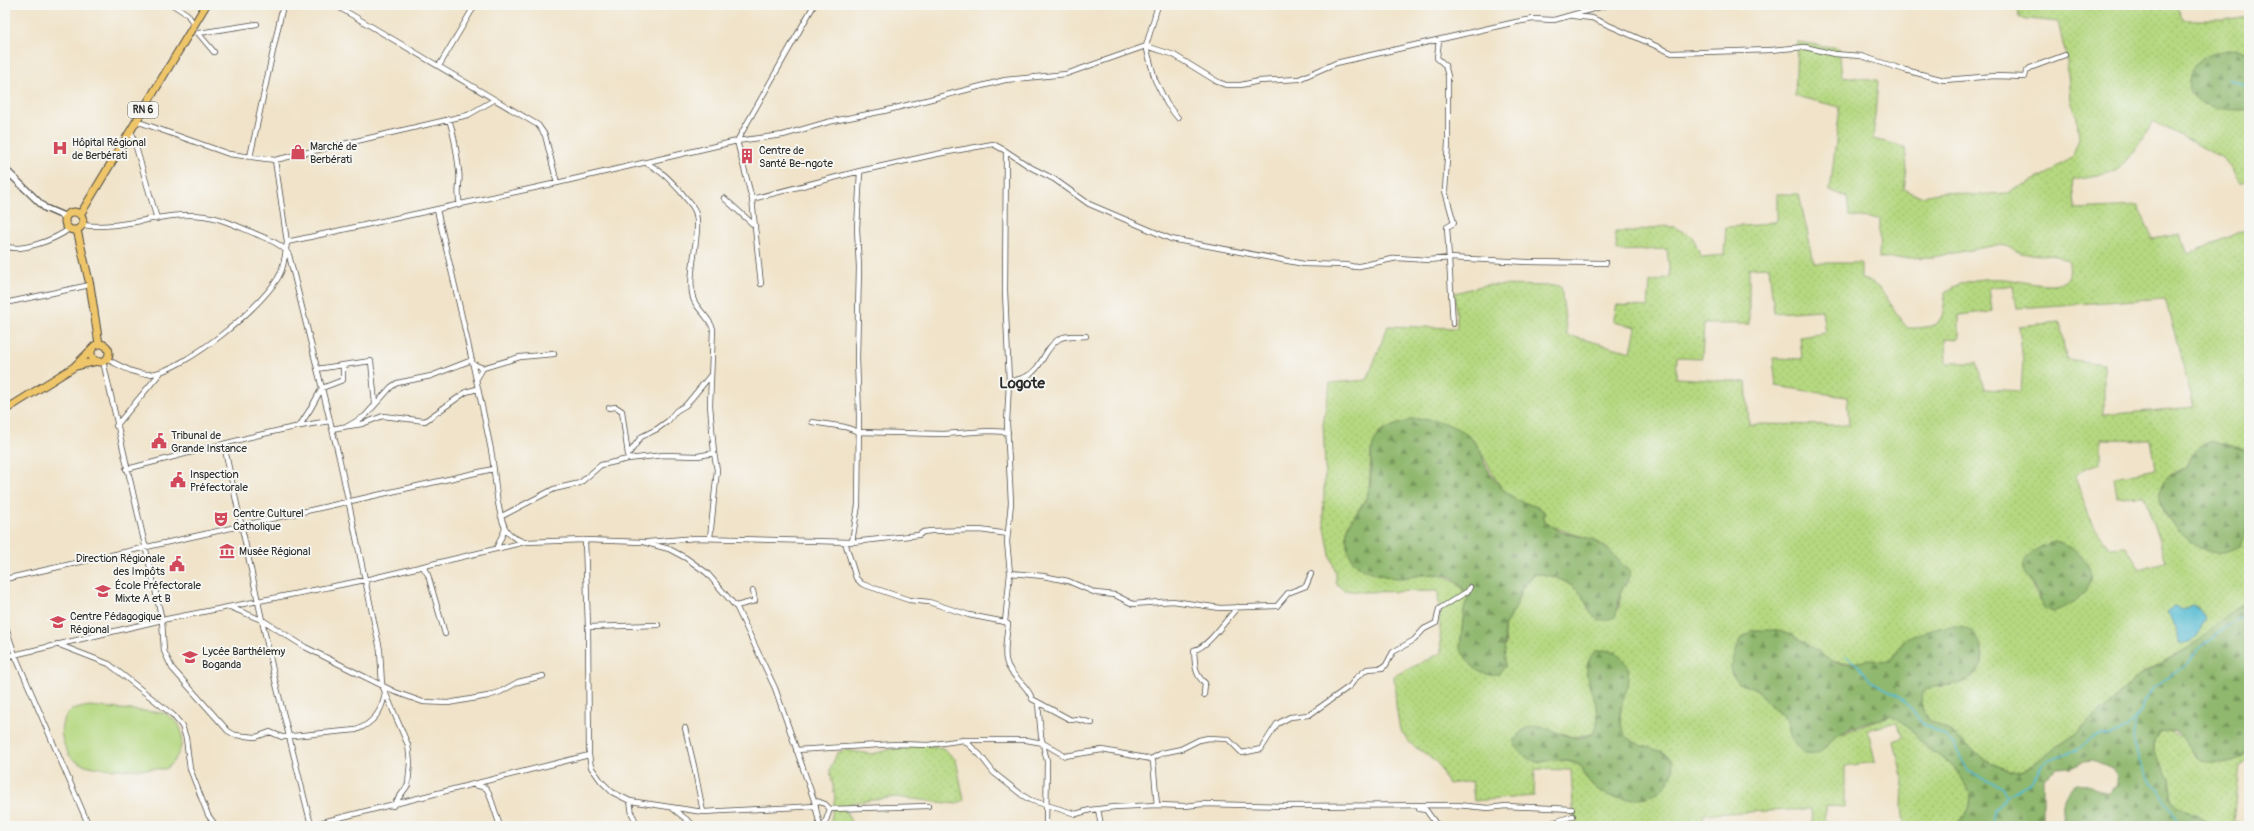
<svg xmlns="http://www.w3.org/2000/svg" width="2254" height="831" font-family="Pangolin,sans-serif">
<style>
.grass{fill:url(#grass-dots);stroke:#708256;fill-rule:evenodd}
.forest{fill:url(#forest-firs);stroke:#5e724c}
.pitch{fill:#b5d880;stroke:#708256}
.water{fill:#55bbd3;stroke:#40737f}
.lines{fill:none;stroke-linecap:round;stroke-linejoin:round}
.stream{stroke:#55bbd3;stroke-width:1.5}
.minor-casing{stroke:#494743;stroke-width:6}
.tertiary-casing{stroke:#494743;stroke-width:8}
.primary-casing{stroke:#494743;stroke-width:9}
.minor{stroke:#fff;stroke-width:4.5}
.tertiary{stroke:#fff;stroke-width:5.5}
.primary{stroke:#eec569;stroke-width:7}
.labels{text-anchor:middle;dominant-baseline:central;stroke-width:4;stroke-linejoin:round;paint-order:stroke}
.shield{fill:#f6f6f2;stroke:#686867;stroke-width:1}
.shield-label{font-size:10px;font-weight:bold;fill:#2b2b2b}
.poi-label{font-size:11px;fill:#2b2b2b;stroke:#f6f6f2;text-anchor:start}
.district-label{font-size:15px;font-weight:bold;fill:#2b2b2b;stroke:#f6f6f2}
</style>
<defs>
<pattern id="grass-dots" width="8" height="8" patternUnits="userSpaceOnUse"><rect width="8" height="8" fill="#b5d880"/><path d="M2 2h.1M6 6h.1" fill="none" stroke="#9cba6f" stroke-width="1.8" stroke-linecap="round"/></pattern>
<pattern id="forest-firs" width="22" height="20" patternUnits="userSpaceOnUse"><rect width="22" height="20" fill="#90b86e"/><path d="M5 1l3.5 6h-7zM16 11l3.5 6h-7z" fill="#76965b"/></pattern>
</defs>
<rect width="100%" height="100%" fill="#f6f6f2"/>
<filter id="ink" filterUnits="userSpaceOnUse"><feTurbulence type="fractalNoise" baseFrequency=".025" numOctaves="2"/><feDisplacementMap in="SourceGraphic" scale="8" xChannelSelector="R" yChannelSelector="G"/><feConvolveMatrix kernelMatrix="1 2 1 2 8 2 1 2 1" color-interpolation-filters="sRGB"/></filter>
<filter id="wash" filterUnits="userSpaceOnUse"><feTurbulence type="fractalNoise" baseFrequency=".012" numOctaves="4" result="noise"/><feDisplacementMap in="SourceGraphic" scale="16" xChannelSelector="R" yChannelSelector="G"/><feGaussianBlur stdDeviation="0.9" result="paint"/><feColorMatrix in="noise" values="0 0 0 0 0 0 0 0 0 0 0 0 0 0 0 0 0 1.4 0 .05"/><feComposite in="paint" operator="in"/></filter>
<g filter="url(#wash)">
<rect width="100%" height="100%" fill="#f0e3c9"/>
<path class="grass" d="M2018,5H2176L2183,20H2222L2249,16V51L2236,49L2241,110L2249,109V179L2241,183L2224,159L2153,121L2137,148L2116,172L2073,179L2075,209L2138,206L2153,239L2180,234L2188,254L2249,228V451L2214,441L2205,444L2190,457L2186,466L2167,477C2153,519 2169,517 2194,544L2245,536L2249,523V601L2228,613L2199,642L2144,672L2121,692L2108,707L2065,742L2056,746L2033,766L2021,771L2009,770L1990,763L1949,731L1930,721L1923,711L1921,702L1923,692L1932,687L1952,685L1977,672L1982,663L1983,653L1901,645L1897,654L1890,661C1848,658 1839,676 1803,640L1739,683L1759,691L1772,707L1787,720L1791,739L1823,750L1836,736L1892,715L1908,726L1926,748L1952,764L1968,788L1971,797L1970,806L1966,816L1954,826H1894L1904,824L1902,808L1903,780L1894,741L1904,737L1896,722L1868,730L1875,762L1845,766V807L1827,806L1824,818L1836,826H1812L1811,809L1704,814L1702,826H1574L1571,770L1535,769L1534,796L1474,801L1472,781L1448,784L1437,762L1411,744L1400,730L1396,706L1394,676L1441,653L1438,591L1360,592L1343,590L1336,583V573L1330,555L1323,517L1325,466L1323,423L1330,383L1367,380L1388,326L1457,328L1455,293L1485,285L1561,286L1567,335L1631,352L1636,327L1613,322L1617,305L1648,307L1650,282L1670,277L1667,249L1617,251L1615,232H1633L1664,226L1674,227L1693,237L1701,257L1724,255L1726,227L1757,225L1777,221V194H1799L1814,263H1861V279C1887,284 1891,312 1908,328C1939,328 1944,324 1945,293C1963,278 1990,277 2012,280C2031,282 2079,298 2068,260L2057,255L2038,256L2021,253L2007,246L1997,245L1933,257L1879,259L1880,219L1849,216L1847,197L1830,191L1840,107L1795,96L1797,42L1839,48L1842,76L1878,80L1873,139L1905,147L1907,170L1904,189L1913,194L1923,196L1943,192L1973,195L2007,193L2049,173L2073,156L2079,138L2077,118L2070,100L2067,61L2058,22L2019,18ZM1769,267L1774,313L1822,310L1825,333L1800,337L1802,359L1773,358L1776,386L1847,397L1849,425L1749,424L1746,382L1676,378L1677,357L1702,358L1704,324H1749V268ZM2013,285L2017,308L2165,298L2194,407L2104,415V364L2066,359L2060,322L2019,326L2023,361L2021,391L1984,389L1977,363H1947L1946,338L1959,339V315L1992,311L1989,288ZM1414,419C1430,424 1451,427 1467,435C1480,441 1492,481 1508,495C1519,504 1533,503 1544,511V520C1564,537 1591,533 1609,550C1617,557 1623,572 1628,582L1621,589L1619,608L1589,611C1587,606 1585,598 1581,594C1571,582 1549,573 1534,574L1521,590L1515,609L1504,626L1506,646L1460,648L1464,610L1468,598C1453,569 1430,573 1401,578L1348,525L1365,500L1369,490L1371,451L1379,433ZM2101,439L2151,440L2156,469L2114,477L2117,497L2144,496L2166,561L2140,569L2126,546L2109,547L2092,524L2075,477L2083,469L2101,463ZM2045,545L2039,601C2032,574 2008,563 2045,545ZM2193,605L2205,618C2197,634 2201,643 2178,643L2176,626L2171,619L2174,608L2183,610ZM1587,677L1627,687C1621,705 1612,734 1636,744C1644,747 1654,749 1663,752L1645,797L1615,798L1584,776L1582,767C1568,758 1550,760 1534,762L1562,733L1572,737L1593,734C1604,716 1594,696 1587,677Z
M2168,731L2186,738L2194,755L2241,758L2249,750V758L2239,766L2233,822L2249,826H2211L2196,814L2177,807L2172,799L2169,779L2154,752V742L2159,733Z
M917,743L943,748L956,760L964,800L956,804L895,797L851,803L846,811L853,826H830L835,797L830,770L837,753L845,750L872,754Z"/>
<path class="forest" d="M2236,49L2249,51V109C2235,112 2203,108 2193,97C2188,91 2188,87 2189,80C2192,57 2216,51 2236,49Z
M1414,419C1440,419 1466,427 1480,450C1482,454 1483,458 1484,462C1490,474 1498,486 1508,494C1519,504 1533,503 1544,511V520L1561,532L1592,539L1609,550L1630,572C1628,583 1625,581 1622,589C1618,596 1619,608 1615,617C1592,627 1591,611 1582,595C1574,583 1548,573 1534,574L1521,590L1515,609L1504,626L1505,667L1499,674C1477,677 1471,666 1460,648L1464,610L1468,598C1464,590 1459,582 1451,577C1439,571 1416,576 1403,578C1390,579 1363,572 1354,562C1347,554 1344,535 1349,525C1353,515 1362,508 1366,499C1370,489 1371,477 1371,467C1370,431 1383,429 1414,419Z
M2214,441L2249,451V523L2240,546C2230,551 2222,554 2211,552C2189,546 2150,510 2162,484C2167,474 2179,474 2186,466C2188,464 2188,460 2190,458C2195,448 2204,444 2214,441Z
M2055,542C2074,545 2086,556 2091,574C2087,597 2073,604 2053,612C2038,607 2041,602 2036,589C2033,583 2028,579 2025,574C2018,555 2041,546 2055,542Z
M2249,601V750C2246,752 2243,756 2240,758C2228,765 2202,767 2193,754C2182,739 2185,726 2159,733L2154,742V752L2169,779L2172,799L2177,807L2196,814L2211,826H2060C2070,814 2052,803 2076,783C2089,783 2096,790 2108,793L2117,785V776L2112,768L2093,760L2084,761L2072,767L2057,768L2043,778V824L2048,826H1954L1966,816L1970,806L1971,797L1968,788L1952,764L1926,748L1908,726L1891,715C1876,721 1847,727 1835,737C1823,747 1823,757 1805,754L1791,739L1787,720L1772,707L1759,691L1739,683L1733,676L1731,667L1740,639L1753,630H1774L1793,635L1836,663L1847,664L1869,660L1890,661C1897,655 1900,642 1908,637C1914,634 1923,633 1929,631C1959,621 1984,623 1982,663C1964,696 1947,677 1923,692L1921,702L1923,711L1930,721L1949,731L1990,763L2009,770L2021,771L2033,766L2056,746L2065,742L2108,707L2135,678L2199,642L2228,613Z
M1605,650L1616,652L1629,667C1628,674 1628,682 1627,688C1624,698 1619,708 1620,718C1624,759 1673,739 1673,767C1673,806 1594,813 1582,767C1554,748 1534,779 1513,741C1531,715 1549,731 1571,737C1578,739 1586,736 1593,734C1611,703 1570,679 1595,651Z"/>
<path class="pitch" d="M89,706L164,713C169,716 176,720 179,725C187,740 178,761 165,769C141,768 97,773 76,761C69,758 65,748 63,741C59,728 62,720 71,710Z"/>
<path class="water" d="M2193,605L2198,607L2205,618C2197,634 2201,643 2178,643L2176,626L2166,613L2174,607L2183,610Z"/>
<g class="lines">
<path class="stream" d="M2228,79L2249,88
M1846,656L1859,666L1871,681L1901,697L1922,723L1944,735L1954,745L1968,771L2004,788L2007,796
M2135,721L2134,743L2139,761L2148,777L2160,790L2180,826
M1992,826L1994,811L2007,796L2031,781L2042,765L2050,759L2077,750L2092,738L2101,735H2111L2128,727L2141,712L2143,702L2154,687L2186,665L2199,650L2236,619L2249,613"/>
</g>
</g>
<g filter="url(#ink)">
<g class="lines">
<defs>
<path id="minor" d="M173,5L187,14L194,24
M335,5L538,125L545,135L557,183
M1158,5L1146,46L1155,80L1167,104L1178,118
M1573,16L1592,18L1672,53L1771,50L1805,47L1834,54L1861,56L1905,70L1944,80L1995,76L2025,77L2026,72L2030,68L2065,55
M198,33L214,52
M199,33L257,24
M1439,40L1437,58L1445,65L1448,76V143L1445,191L1454,223L1447,227L1453,324
M439,66L475,5
M449,119C455,137 457,153 459,171C461,184 456,190 460,205
M136,121L229,154L275,160L468,115L494,100
M131,130L157,219
M1006,151L1030,167L1054,179L1089,204L1171,239L1304,264L1346,265L1355,267L1397,258L1428,260L1450,258L1527,262L1606,263
M250,157L283,5
M646,163C661,170 670,180 681,192C685,198 691,203 694,209C704,227 686,272 693,298C696,309 709,316 713,329L710,405L714,453
M724,198L755,226
M752,199L860,171L937,154L993,144L1006,151L1005,291L1009,382L1007,423L1011,503L1007,542L1010,573L1005,622L1008,624C1007,635 1004,649 1006,660C1009,676 1028,684 1032,699L1071,720L1077,719L1092,723
M437,210C456,290 475,370 491,450C496,476 495,504 505,528C509,536 516,539 524,542
M82,225C123,231 163,210 204,216C222,218 239,227 256,234C267,239 283,244 289,255L339,457L380,650L382,685L408,745L410,762L408,785L393,806
M287,242L557,183L737,141L783,135L828,122L884,111L1005,80L1066,74L1146,46L1174,55L1218,82L1226,85H1241L1259,81L1299,79L1336,63L1516,22L1533,19L1554,20L1607,5
M5,246C21,253 56,239 69,229
M761,284L752,199L737,141L814,5
M5,303L90,285
M106,359C120,365 134,375 149,374C182,373 269,302 281,272C284,263 286,251 287,242L275,160
M103,361L162,620L164,651L172,668L228,731L235,735L245,736L256,737L270,732L282,737L356,730C374,723 383,710 385,692
M473,364L483,368L520,357L554,354
M343,365L371,361L375,404
M476,380L483,368
M1009,382C1015,380 1022,379 1027,376C1042,369 1044,348 1059,339C1067,334 1078,337 1086,336
M609,408L616,407L622,411L628,455
M812,422L845,427L859,432L943,434L989,431L1008,432
M300,425L311,408L322,388L343,380V365L317,369
M116,426L161,372
M349,426L362,424L383,416L425,421L466,392L477,389
M332,429L348,426L365,416L391,387L397,383L431,376L472,360
M224,445L275,680L311,825
M628,459V455L641,437L657,429L668,421L676,411L686,405L710,376
M126,469C194,453 261,431 330,421
M502,516L554,489L580,483L601,465L628,459L664,455L698,456L714,453L717,470L710,538
M585,540L588,627L589,755L591,767L601,781L612,792L630,801L703,812L816,806
M648,542L696,538L852,542L919,535L923,532L931,531L980,530L1008,534
M845,542L856,578L862,584L909,600L929,602L969,615L1005,622
M852,542L858,505L859,416L857,358L859,267L857,229L860,171
M497,547L505,529
M423,567L428,575L445,634
M1010,573L1043,576L1068,581L1096,593L1115,595L1133,604L1173,601L1220,608L1277,606L1288,593L1306,586L1311,574
M5,579L493,469
M736,606L755,601L753,591
M230,607L264,621L305,647L395,692L423,702L448,703L488,696L500,692L518,682L543,676
M5,625L15,655L89,826
M588,627L658,625
M57,644L109,664L173,715L182,726L186,738L190,769L208,815L216,826
M5,657L162,620L365,580L525,542L585,540L643,542L669,549L686,558L707,573L737,608L775,688L814,800L820,826
M1204,695L1205,683C1194,675 1195,662 1194,650C1208,648 1227,618 1238,607
M1038,703L1041,736L1047,761L1046,826
M685,728L694,766L703,812
M964,740L980,755L994,773L1022,795L1030,800L1076,814L1090,810L1115,807L1157,805L1185,806L1203,804L1282,806L1457,805L1488,808L1506,806L1572,809
M796,750L896,744L928,745L964,740H1026L1043,743L1065,756L1102,750L1151,759L1153,761L1157,805
M1151,759L1162,753L1181,749L1199,740L1208,738L1228,739L1242,753L1261,749L1277,724L1290,717L1309,715L1350,686L1356,678L1367,669L1382,668L1386,665L1393,652L1414,640L1424,629L1436,623L1439,609L1468,591L1470,587
M475,785L486,788L489,793L500,826
M814,800L825,804L830,809L928,806
M630,801L632,814L638,826
M672,808L695,826
M1098,809L1101,826
M1419,809L1426,810L1436,824L1444,826
M307,826L589,755
M824,826L830,809
M1542,826L1573,816"/>
<path id="tertiary" d="M5,169L45,208L66,217"/>
<path id="primary" d="M65 221a9 9 0 1 1 18 0a9 9 0 1 1-18 0Z
M80,215L206,5
M77,230L90,285L99,344
M91 353a9 9 0 1 1 18 0a9 9 0 1 1-18 0Z
M76,366L97,361
M5,410L74,367L92,349"/>
</defs>
<use href="#minor" class="minor-casing"/>
<use href="#tertiary" class="tertiary-casing"/>
<use href="#primary" class="primary-casing"/>
<use href="#minor" class="minor"/>
<use href="#tertiary" class="tertiary"/>
<use href="#primary" class="primary"/>
</g>
</g>
<defs>
<symbol id="hospital-bare" viewBox="-9 -9 18 18"><path d="M-5-5h3v3.5h4V-5h3V5h-3V1.5h-4V5h-3Z" fill="#d1495b" stroke="#f6f6f2" stroke-width="2.5" paint-order="stroke"/></symbol>
<symbol id="shop-bare" viewBox="-9 -9 18 18"><path d="M-5-2.5h2.3a2.7 3.5 0 0 1 5.4 0H5L5.5 6h-11ZM-1.5-2.5h3a1.5 2.3 0 0 0-3 0Z" fill="#d1495b" stroke="#f6f6f2" stroke-width="2.5" paint-order="stroke"/></symbol>
<symbol id="building-bare" viewBox="-9 -9 18 18"><path d="M-4-6H4V6H1V3H-1V6H-4ZM-2.5-4.3h1.7v1.8h-1.7ZM.8-4.3h1.7v1.8H.8ZM-2.5-1h1.7V.8h-1.7ZM.8-1h1.7V.8H.8Z" fill="#d1495b" stroke="#f6f6f2" stroke-width="2.5" paint-order="stroke"/></symbol>
<symbol id="civic-bare" viewBox="-9 -9 18 18"><path d="M-.6-6.5H3V-4.5H.6V-3L4-1V1h2V6H-6V1h2V-1L-.6-3ZM-1.2 2.5V6h2.4V2.5Z" fill="#d1495b" stroke="#f6f6f2" stroke-width="2.5" paint-order="stroke"/></symbol>
<symbol id="theatre-bare" viewBox="-9 -9 18 18"><path d="M-5-5.5Q0-4 5-5.5V0Q5 5 0 6Q-5 5-5 0ZM-3.3-2.5H-1v1.5H-3.3ZM1-2.5H3.3v1.5H1ZM-2.8 1Q0 5.5 2.8 1Z" fill="#d1495b" stroke="#f6f6f2" stroke-width="2.5" paint-order="stroke"/></symbol>
<symbol id="museum-bare" viewBox="-9 -9 18 18"><path d="M0-6L6-3V-2H-6V-3ZM-5-1h2V3h-2ZM-1-1h2V3h-2ZM3-1h2V3H3ZM-6 4H6V6H-6Z" fill="#d1495b" stroke="#f6f6f2" stroke-width="2.5" paint-order="stroke"/></symbol>
<symbol id="school-bare" viewBox="-9 -9 18 18"><path d="M0-5L7-2L0 1L-7-2ZM-4 1L0 2.5L4 1V4Q0 6-4 4Z" fill="#d1495b" stroke="#f6f6f2" stroke-width="2.5" paint-order="stroke"/></symbol>
<symbol id="university-bare" viewBox="-9 -9 18 18"><path d="M0-5L7-2L0 1L-7-2ZM-4 1L0 2.5L4 1V4Q0 6-4 4Z" fill="#d1495b" stroke="#f6f6f2" stroke-width="2.5" paint-order="stroke"/></symbol>
</defs>
<g fill-rule="evenodd">
<use href="#hospital-bare" x="49" y="137" width="22" height="22"/>
<use href="#shop-bare" x="287" y="141" width="22" height="22"/>
<use href="#building-bare" x="736" y="145" width="22" height="22"/>
<use href="#civic-bare" x="148" y="430" width="22" height="22"/>
<use href="#civic-bare" x="167" y="469" width="22" height="22"/>
<use href="#theatre-bare" x="210" y="508" width="22" height="22"/>
<use href="#museum-bare" x="216" y="540" width="22" height="22"/>
<use href="#civic-bare" x="166" y="553" width="22" height="22"/>
<use href="#school-bare" x="92" y="580" width="22" height="22"/>
<use href="#university-bare" x="47" y="611" width="22" height="22"/>
<use href="#university-bare" x="179" y="646" width="22" height="22"/>
</g>
<g class="labels">
<rect class="shield" x="128" y="102" width="30" height="16" rx="3"/>
<g class="shield-label">
<text x="143" y="110">RN 6</text>
</g>
<g class="poi-label">
<text x="72" y="142">Hôpital Régional<tspan x="72" dy="13">de Berbérati</tspan></text>
<text x="310" y="146">Marché de<tspan x="310" dy="13">Berbérati</tspan></text>
<text x="759" y="150">Centre de<tspan x="759" dy="13">Santé Be-ngote</tspan></text>
<text x="171" y="435">Tribunal de<tspan x="171" dy="13">Grande Instance</tspan></text>
<text x="190" y="474">Inspection<tspan x="190" dy="13">Préfectorale</tspan></text>
<text x="233" y="513">Centre Culturel<tspan x="233" dy="13">Catholique</tspan></text>
<text x="239" y="551">Musée Régional</text>
<text x="165" y="558" text-anchor="end">Direction Régionale<tspan x="165" dy="13">des Impôts</tspan></text>
<text x="115" y="585">École Préfectorale<tspan x="115" dy="13">Mixte A et B</tspan></text>
<text x="70" y="616">Centre Pédagogique<tspan x="70" dy="13">Régional</tspan></text>
<text x="202" y="651">Lycée Barthélemy<tspan x="202" dy="13">Boganda</tspan></text>
</g>
<g class="district-label">
<text x="1022" y="383">Logote</text>
</g>
</g>
<rect width="2254" height="831" fill="none" stroke="#f6f6f2" stroke-width="20"/>
</svg>
